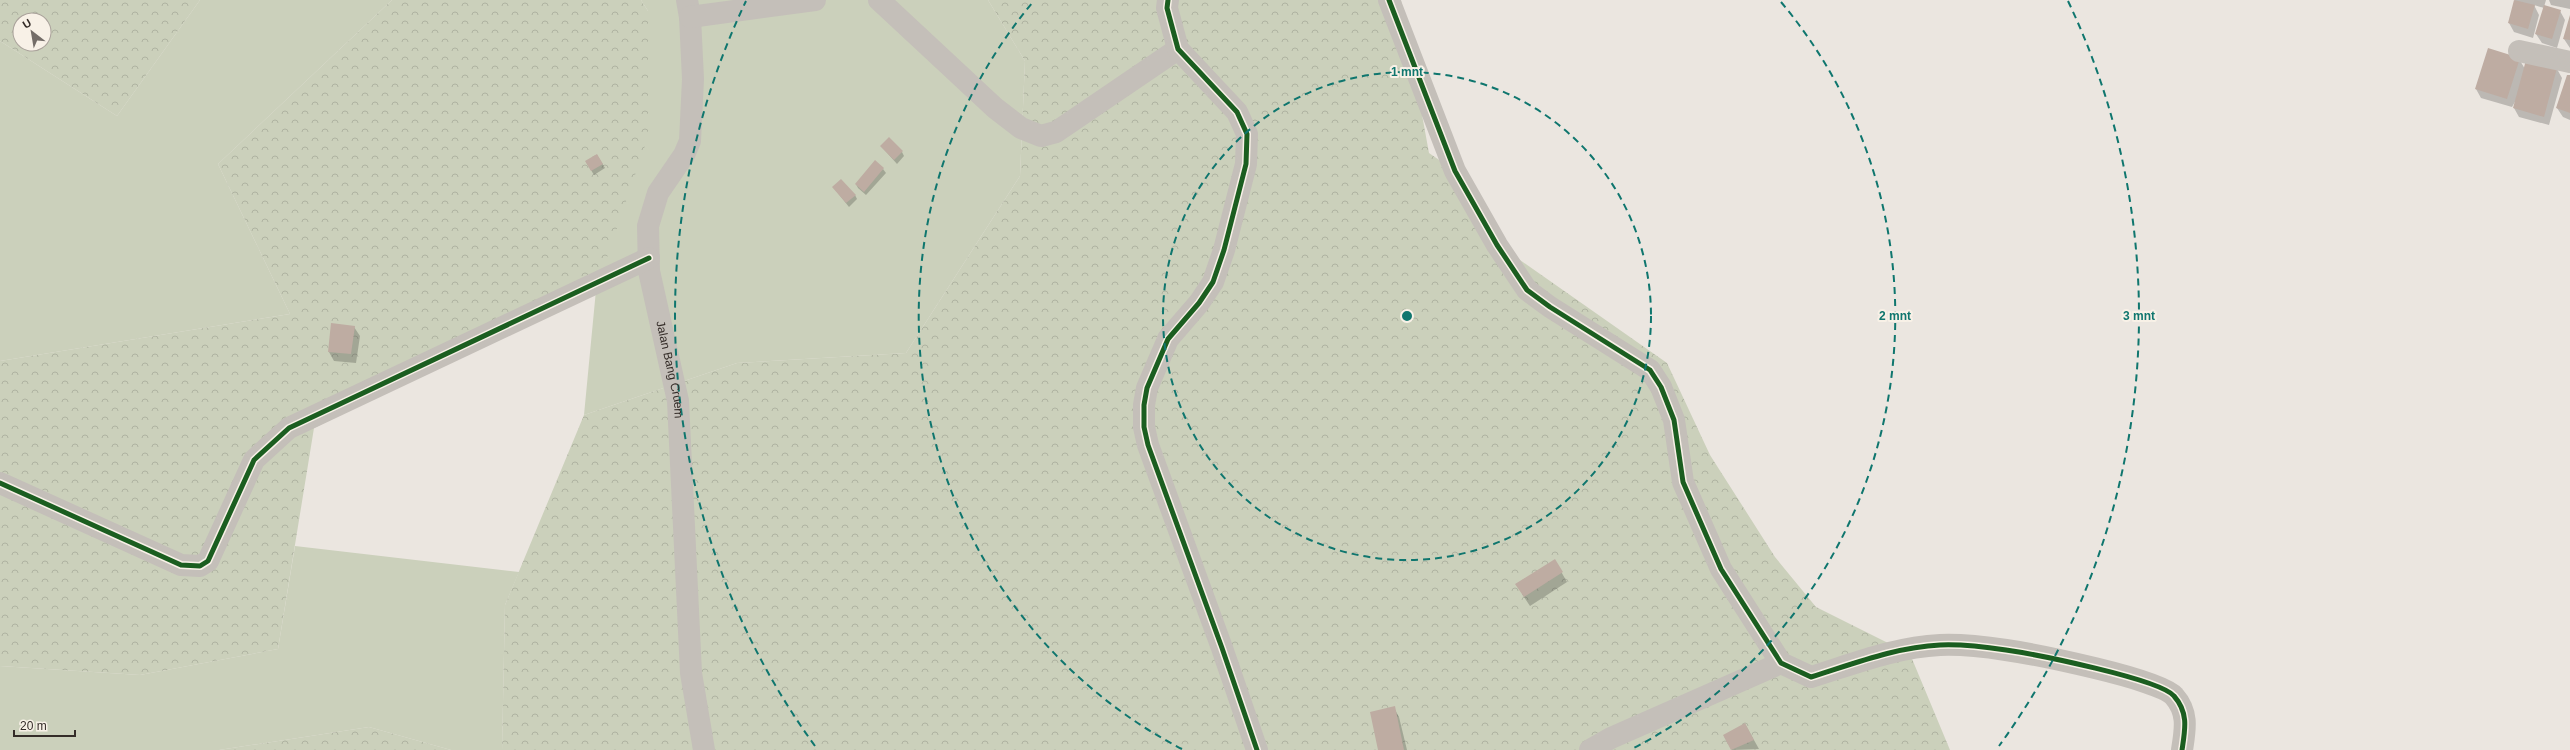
<svg xmlns="http://www.w3.org/2000/svg" width="2570" height="750" font-family="Helvetica,sans-serif">
<style>
.green{fill:#cbd0bb}
.forest{fill:url(#forest-crowns);fill-rule:evenodd}
.shadow{fill:#0003}
.building{fill:#beaca2}
.lines{fill:none;stroke-linecap:round;stroke-linejoin:round}
.minor{stroke:#c4bfb9;stroke-width:22}
.cycleway-casing{stroke:#f8f1e7;stroke-width:8}
.cycleway{stroke:#1b5e20;stroke-width:5}
.ring{fill:none;stroke:#0f766e;stroke-width:2;stroke-dasharray:7 5}
.labels{text-anchor:middle;dominant-baseline:central;stroke-width:4;stroke-linejoin:round;paint-order:stroke}
.street-label{font-size:12px;fill:#342c28;stroke:#f8f1e7}
.centre{fill:#0f766e;stroke:#f8f1e7;stroke-width:2}
.ring-label{font-size:12px;text-anchor:middle;font-weight:bold;fill:#0f766e;stroke:#f8f1e7;stroke-width:4;stroke-linejoin:round;paint-order:stroke}
</style>
<defs>
<pattern id="forest-crowns" width="20" height="18" patternUnits="userSpaceOnUse"><rect width="20" height="18" fill="#cbd0bb"/><path d="M2 6a3 3 0 1 1 6 0M12 15a3 3 0 1 1 6 0" fill="none" stroke="#afb3a1"/></pattern>
</defs>
<rect width="100%" height="100%" fill="#ebe6e0"/>
<path class="green" d="M200,0H392L218,164L290,314L0,361V41L117,116Z
M641,0H988L1025,61L1020,176L906,353L737,363L584,415L596,290L648,11Z
M295,546L519,572L505,605L502,750H451L369,727L219,750H0V666L140,675L278,649Z"/>
<path class="forest" d="M0,0H200L117,116L0,41ZM20,20H44V44H20Z
M392,0H641L648,11V137L596,290L314,428L278,649L140,675L0,666V361L290,314L218,164Z
M988,0H1401L1429,153L1455,171L1510,253L1667,363L1710,455L1775,557L1816,607L1910,654L1950,750H502L505,605L584,415L737,363L906,353L1020,176L1025,61Z
M369,727L451,750H219Z"/>
<path class="shadow" d="M2515,0H2546L2544,7L2560,11L2565,20L2557,48L2542,43L2536,34L2544,8L2534,5L2539,15L2533,38L2514,32L2509,23Z
M2549,0H2570V9L2551,5Z
M2570,17V48L2564,39Z
M2519,59L2525,69H2557L2562,78L2549,125L2519,117L2514,108L2516,100L2512,107L2481,98L2476,89Z
M2570,77V120L2563,117L2557,108Z
M881,146L902,152L904,156L897,164Z
M597,155L605,168L594,175L586,162Z
M883,169L886,173L866,195L858,188L856,184Z
M833,187L855,195L857,199L849,207Z
M354,327L360,336L356,363L334,361L329,352Z
M1555,561L1567,582L1530,606L1522,594Z
M1394,708L1399,717L1407,750H1379Z
M1745,724L1759,749L1732,750L1724,736Z"/>
<path class="building" d="M2514,0L2535,5L2528,29L2508,23Z
M2544,5L2561,10L2552,39L2535,34Z
M2570,15V40L2563,39Z
M2488,48L2520,58L2507,99L2475,89Z
M2526,60L2557,68L2544,117L2513,108Z
M2567,75H2570V113L2556,108Z
M889,137L903,151L894,160L880,146Z
M597,154L603,164L591,171L585,161Z
M875,160L884,168L864,192L855,184Z
M841,179L856,195L846,203L832,187Z
M331,323L355,326L351,354L328,352Z
M1555,559L1563,572L1524,597L1515,584Z
M1395,706L1404,750H1378L1370,712Z
M1745,723L1754,740L1731,750L1723,735Z"/>
<g class="lines">
<g class="minor">
<path id="s1" d="M687,0L690,17L693,79L690,141L684,155L658,193L648,226L649,271L678,401L691,673L704,750"/>
<path d="M879,0L995,108L1021,128L1041,136L1056,132L1178,49"/>
<path d="M1168,0L1167,8L1178,49L1237,112L1247,134L1246,164L1224,250L1213,282L1199,303L1168,339L1147,388L1144,405V427L1148,445L1222,648L1257,750"/>
<path d="M1389,0L1455,171L1497,245L1527,290L1550,307L1650,370L1661,387L1674,420L1683,482L1721,569L1781,663L1811,677C1853,664 1896,647 1940,645C1961,644 1986,647 2006,650C2034,654 2160,679 2174,696C2189,713 2185,730 2182,750"/>
<path d="M690,17L815,0"/>
<path d="M2519,51L2570,62"/>
<path d="M0,483L181,565L200,566L208,561L254,460L289,428L649,258"/>
<path d="M1590,750L1611,738L1781,663"/>
</g>
<defs>
<path id="cycleway" d="M1168,0L1167,8L1178,49L1237,112L1247,134L1246,164L1224,250L1213,282L1199,303L1168,339L1147,388L1144,405V427L1148,445L1222,648L1257,750
M1389,0L1455,171L1497,245L1527,290L1550,307L1650,370L1661,387L1674,420L1683,482L1721,569L1781,663L1811,677C1853,664 1896,647 1940,645C1961,644 1986,647 2006,650C2034,654 2160,679 2174,696C2189,713 2185,730 2182,750
M0,483L181,565L200,566L208,561L254,460L289,428L649,258"/>
</defs>
<use href="#cycleway" class="cycleway-casing"/>
<use href="#cycleway" class="cycleway"/>
</g>
<g class="ring">
<circle cx="1407" cy="316" r="244"/>
<path d="M1182 749A488 488 0 0 1 1033 2M1781 2A488 488 0 0 1 1632 749"/>
<path d="M815 746A732 732 0 0 1 746 1M2068 1A732 732 0 0 1 1999 746"/>
</g>
<g class="labels">
<g class="street-label">
<text stroke="none"><textPath href="#s1" startOffset="383">Jalan Bang Cruem</textPath></text>
</g>
</g>
<circle cx="1407" cy="316" r="6" class="centre"/>
<g class="ring-label">
<text x="1407" y="76">1 mnt</text>
<text x="1895" y="320">2 mnt</text>
<text x="2139" y="320">3 mnt</text>
</g>
<g transform="translate(32 32) rotate(329)"><circle r="19" fill="#f8f1e7" stroke="#aaa29b"/>
<path d="M0-3L7 15L0 10L-7 15Z" fill="#746d68"/>
<text y="-6" font-size="11" font-weight="bold" text-anchor="middle" fill="#342c28">U</text>
</g>
<path d="M14 730v6h61v-6" fill="none" stroke="#342c28" stroke-width="2"/>
<text x="20" y="730" font-size="12" fill="#342c28" stroke="#f8f1e7" stroke-width="3" paint-order="stroke">20 m</text>
</svg>
